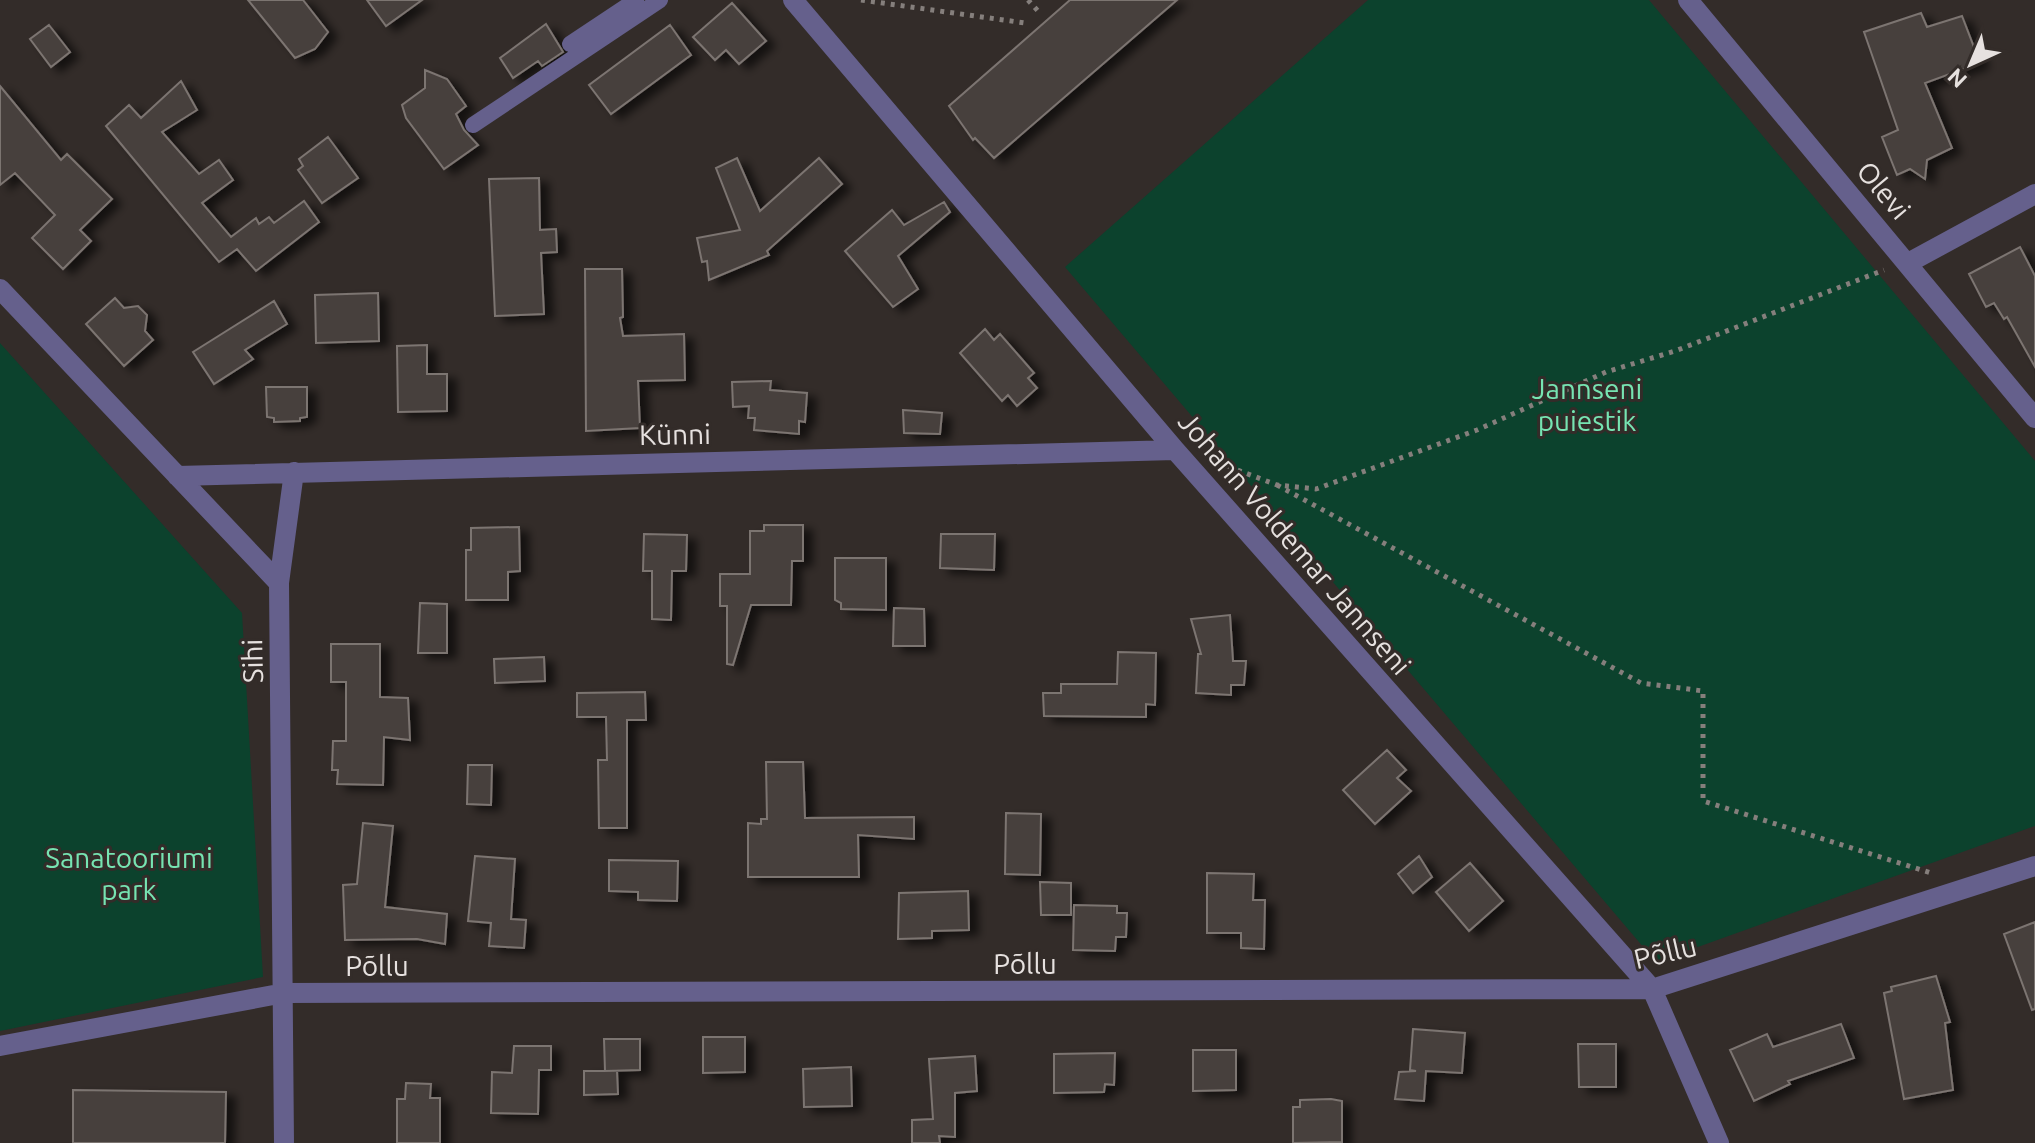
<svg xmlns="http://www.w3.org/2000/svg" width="2035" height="1143" font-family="Ubuntu,sans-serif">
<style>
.green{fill:#0c422d}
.building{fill:#47403d;stroke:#7c7471;stroke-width:2;filter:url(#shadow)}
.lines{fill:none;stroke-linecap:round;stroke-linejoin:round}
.path{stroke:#857f7c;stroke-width:5;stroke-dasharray:4 6;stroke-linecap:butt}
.lane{stroke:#65608c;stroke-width:16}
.street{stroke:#65608c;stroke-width:20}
.labels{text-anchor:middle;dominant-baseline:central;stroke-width:6;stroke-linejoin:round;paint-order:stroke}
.street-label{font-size:28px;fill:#e6e1df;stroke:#332c29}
.park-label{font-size:28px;fill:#76e4b2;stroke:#332c29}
</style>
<defs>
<filter id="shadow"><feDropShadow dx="9" dy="5" stdDeviation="4" flood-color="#0009"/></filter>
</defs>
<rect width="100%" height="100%" fill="#332c29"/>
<path class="green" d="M1368,0H1649L2035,461V826L1656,962L1065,267Z
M0,343L242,613L263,977L0,1031Z"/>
<path class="building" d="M248,0H303L328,32L315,49L295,58Z
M367,0H422L386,26Z
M1070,0H1177L994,158L975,138L973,140L949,106Z
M732,3L766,41L739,64L726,50L715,60L693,37Z
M1921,13L1927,27L1962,16L1980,63L1925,83L1952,148L1927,160L1925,179L1910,169L1897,175L1882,137L1898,130L1864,32Z
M546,24L563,52L542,66L538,61L513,78L500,58Z
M49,25L70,52L51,67L30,39Z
M670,25L691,55L611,114L589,85Z
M425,70L447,79L466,106L456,114L464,130L478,145L444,169L406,118L402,105L425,88Z
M181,81L197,110L162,132L199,174L219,160L233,180L202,203L231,237L256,218L259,224L269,217L274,223L304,201L319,222L256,271L237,249L219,262L106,126L129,105L141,118Z
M0,86L61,160L67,154L112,199L80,230L91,241L63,269L32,238L55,215L15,173L0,185Z
M328,137L358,178L322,203L298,170L303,166L299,159Z
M737,158L760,211L819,158L842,184L767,251L769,255L709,280L707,261L702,262L697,238L740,230L716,168Z
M539,178L540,230L556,229L557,252L541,253L544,314L495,316L489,179Z
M944,202L950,212L898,256L918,289L893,307L845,251L892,210L904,225Z
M2020,247L2035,276V367L2007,317L2004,319L1994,303L1986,307L1969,274Z
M585,269H622L623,317L620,318L623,336L684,334L685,380L638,381L640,428L586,431Z
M378,293L379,341L316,343L315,295Z
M115,298L124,308L138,306L147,315L145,331L153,340L124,366L86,324Z
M274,301L287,324L245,350L253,359L214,384L193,352Z
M985,329L994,340L1000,334L1034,373L1028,378L1037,388L1017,406L1008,395L1002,401L960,353Z
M427,345V374H447V411L398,412L397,346Z
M771,381L770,390L807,393L805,422L799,421V434L754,430L755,418H748L749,406L733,407L732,382Z
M266,387H307V417L300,418V421L274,422V418L267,417Z
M903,410L942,413L940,434L904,433Z
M764,525H803V561H792L791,605H751L733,665L727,664V606H720V574H750V531H764Z
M519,527L520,571L508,572V600H466V550H471V528Z
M644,534L687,535L686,571H672L671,620L652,619V571H643Z
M941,534H995L994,570L940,568Z
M835,558H886V610L841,609V603L835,600Z
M420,603L447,604V653H418Z
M894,608L924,609L925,646H893Z
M1230,615L1233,661H1246L1244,685H1231V695L1196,693L1198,654H1201L1191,619Z
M331,644H380V697L408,698L410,740L384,737L383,785L337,784L338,770H332L333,741H346V682H331Z
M1118,652L1156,653L1155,705L1146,704V717L1044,716L1043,693H1061V684H1117Z
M544,657L545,681L495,683L494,659Z
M645,692L646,720H627V828H599L598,760H607L606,717H577V693Z
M1387,750L1406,770L1397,778L1411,791L1375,824L1343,790Z
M766,762H803L805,818L914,817V839L858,835L859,877H748V823L761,824V819H767Z
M468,765H492L491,805L467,804Z
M1006,813L1041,814L1040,875L1005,874Z
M363,823L393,826L385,907L447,914L445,944L417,939L345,940L343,885L357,884Z
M475,856L515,859L511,919L526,920L524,948L489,946L491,923L468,921Z
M1419,856L1432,877L1413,893L1398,874Z
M609,860L678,861L677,901L638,900V892L609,891Z
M1470,863L1503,901L1469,931L1436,892Z
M1207,873L1254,874L1253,900H1265L1264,949L1241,948V933H1207Z
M1040,882L1071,883V915H1041Z
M968,891L969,930L932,931V938L898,939L899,893Z
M1074,905L1117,906V913H1127L1126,937H1116L1115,951L1073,950Z
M2035,922V1009L2032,1010L2004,934Z
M1936,976L1950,1022L1945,1023L1953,1090L1904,1099L1884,993L1892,991L1891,987Z
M1841,1024L1854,1058L1788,1081L1790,1084L1754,1101L1730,1050L1767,1034L1773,1047Z
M1413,1029L1465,1033L1462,1073L1426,1071L1424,1101L1395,1099L1399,1072L1416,1071L1410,1070Z
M703,1037H745V1072L703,1073Z
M604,1039H640V1070L605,1071Z
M1578,1044H1616V1087H1579Z
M514,1046H551V1070H539L538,1114L491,1113L492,1072L512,1073Z
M1193,1050H1236V1090L1193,1091Z
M1115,1053L1114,1085L1105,1084L1104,1092L1054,1093V1054Z
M975,1056L977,1091L955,1093V1137L939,1136L940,1143H912V1120L933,1119L929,1059Z
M851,1067L852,1106L804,1107L803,1069Z
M584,1071H617L618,1094L584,1095Z
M406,1083L431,1084L430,1098H440V1143H397V1099H405Z
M73,1090L226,1092L225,1143H73Z
M1331,1099L1342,1101V1142L1293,1143V1107H1300V1100Z"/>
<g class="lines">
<path class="path" d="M861,0L1025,23
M1028,0L1038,11
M1219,463L1277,485L1316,489L1477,430L1606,372L1675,351L1884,270
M1277,485L1641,683L1703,691V801L1931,873"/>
<path class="lane" d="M570,44L636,0
M473,125L660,0"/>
<path class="street" d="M793,0L1175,450L1652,989L1719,1143
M1688,0L2035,418
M1908,263L2035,194
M0,289L279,583L284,1143
M177,476L1175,450
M279,583L294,472
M0,1046L284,993L1652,989L2035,866"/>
</g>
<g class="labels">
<g class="street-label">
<text transform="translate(1884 190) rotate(50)">Olevi</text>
<text transform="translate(675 434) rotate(-1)">Künni</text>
<text transform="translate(1295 543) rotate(49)">Johann Voldemar Jannseni</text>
<text transform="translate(252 661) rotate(-91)">Sihi</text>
<text transform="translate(1665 952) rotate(-13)">Põllu</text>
<text x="1025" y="963">Põllu</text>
<text x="377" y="965">Põllu</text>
</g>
<g class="park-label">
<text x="1587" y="388">Jannseni<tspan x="1587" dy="32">puiestik</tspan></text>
<text x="129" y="857">Sanatooriumi<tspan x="129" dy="32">park</tspan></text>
</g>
</g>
<g transform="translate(1971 64) rotate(224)" stroke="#332c29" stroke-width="6" paint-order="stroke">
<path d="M0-6L14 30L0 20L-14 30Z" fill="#e6e1df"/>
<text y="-12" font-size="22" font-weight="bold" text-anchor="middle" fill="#e6e1df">N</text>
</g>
</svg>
